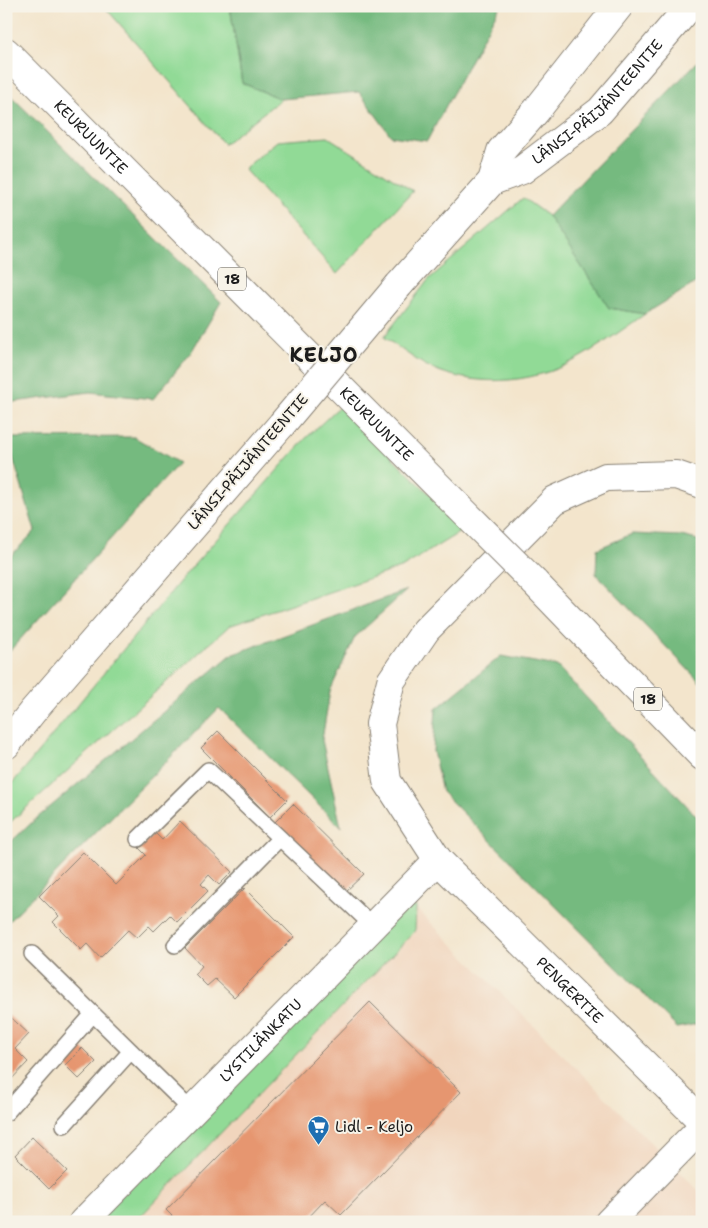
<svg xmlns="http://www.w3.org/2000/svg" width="708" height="1228" font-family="'Shantell Sans',sans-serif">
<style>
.built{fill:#f1d5bd}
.green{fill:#91da96;stroke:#567b59}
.forest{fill:#74ba7f;stroke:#486b4e}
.building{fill:#e69670}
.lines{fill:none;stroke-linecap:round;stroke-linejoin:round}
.service-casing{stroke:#888074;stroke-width:18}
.minor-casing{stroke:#888074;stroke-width:30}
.tertiary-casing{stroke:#888074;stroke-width:30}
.secondary-casing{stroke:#888074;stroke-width:30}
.trunk-casing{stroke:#888074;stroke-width:30}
.service{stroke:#fff;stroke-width:15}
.minor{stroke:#fff;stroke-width:28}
.tertiary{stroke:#fff;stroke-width:28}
.secondary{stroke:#fff;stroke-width:28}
.trunk{stroke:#fff;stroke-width:28}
.secondary-bridge-casing{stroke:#888074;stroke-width:30;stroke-linecap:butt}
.trunk-bridge-casing{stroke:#888074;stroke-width:30;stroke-linecap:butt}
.secondary-bridge{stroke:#fff;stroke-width:28}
.trunk-bridge{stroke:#fff;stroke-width:28}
.labels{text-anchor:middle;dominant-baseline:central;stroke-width:4;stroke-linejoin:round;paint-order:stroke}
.shield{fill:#f7f3e8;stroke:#5e5c59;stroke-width:1}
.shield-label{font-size:14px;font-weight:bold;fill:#1c1c1c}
.street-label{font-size:15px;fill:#1c1c1c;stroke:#f7f3e8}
.poi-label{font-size:15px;fill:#1c1c1c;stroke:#f7f3e8;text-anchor:start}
.district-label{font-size:20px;font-weight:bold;letter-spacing:1px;fill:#1c1c1c;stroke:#f7f3e8}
</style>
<rect width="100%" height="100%" fill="#f7f3e8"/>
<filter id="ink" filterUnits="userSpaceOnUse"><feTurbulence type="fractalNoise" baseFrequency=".02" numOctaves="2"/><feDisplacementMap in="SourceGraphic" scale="10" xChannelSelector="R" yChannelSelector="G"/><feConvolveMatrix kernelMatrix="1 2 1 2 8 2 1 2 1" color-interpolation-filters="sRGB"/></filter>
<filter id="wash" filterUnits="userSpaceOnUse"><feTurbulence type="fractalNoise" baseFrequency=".0096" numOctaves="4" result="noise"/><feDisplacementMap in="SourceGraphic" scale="20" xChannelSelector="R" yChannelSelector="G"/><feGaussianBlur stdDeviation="1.12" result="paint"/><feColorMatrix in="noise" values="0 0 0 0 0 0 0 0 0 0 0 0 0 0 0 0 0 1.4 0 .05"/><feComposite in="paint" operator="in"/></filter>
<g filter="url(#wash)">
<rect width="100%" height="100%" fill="#f3e5cc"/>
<path class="built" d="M410,902L702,1194V1222H95Z"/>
<path class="green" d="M104,6H230L242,83L281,99L224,144Z
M328,137L413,191L337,274L244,169L277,141Z
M523,198L548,216L609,308L645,314C622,330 599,347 575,360C531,385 470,388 425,365C411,357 397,346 384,337L429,279Z
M340,406L465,529L403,567L229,626L6,826V791L186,574L306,438Z
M410,902L416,907L415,931L135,1222H95Z"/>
<path class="forest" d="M230,6H500L427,141L391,136L359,92L281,99L242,83Z
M702,57V279L645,314L609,308L548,216Z
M6,91L221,302L190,354L153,399L90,392L6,403Z
M134,437L179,463L6,655V561L35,531L7,438Z
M632,534L681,536L702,541V684L596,574L597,549Z
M407,590L355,637L330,691L322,740L341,827L219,708L6,924V846L37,818L231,655Z
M501,656L557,666L702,822V1023L677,1028L442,792L433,751L436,709Z"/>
<g id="blocks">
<path class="building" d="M218,731L287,800L270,817L201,748Z
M293,804L364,874L345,892L275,822Z
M180,821L232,872L219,885L209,875L201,884L208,891L177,922L170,915L154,931L149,926L137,938L128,930L100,958L87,944L81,950L53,922L59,916L39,896L83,852L116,885L146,855L139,848L155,833L162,840Z
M245,888L294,937L234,997L215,979L207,986L195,974L202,966L185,948Z
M370,1002L461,1092L341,1215L325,1200L304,1222H210L206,1218L203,1222H178L166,1210Z
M6,1013L29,1034L15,1049L28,1062L6,1085Z
M82,1048L96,1062L79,1079L65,1065Z
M32,1137L67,1171L49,1189L15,1155Z"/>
</g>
</g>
<g filter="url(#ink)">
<use href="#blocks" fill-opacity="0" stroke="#888074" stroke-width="1"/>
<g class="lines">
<defs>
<path id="service" d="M138,839L208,770L374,927
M175,945L280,838
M32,954L192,1111
M6,1113L93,1014
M64,1125L131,1051"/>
<g id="minor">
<path id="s1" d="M83,1222L438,860"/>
</g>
<g id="tertiary">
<path id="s2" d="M438,860L702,1121"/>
<path d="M609,1222L702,1127"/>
</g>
<g id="secondary">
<path id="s3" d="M492,181L522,170L600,111L690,6"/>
<path d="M399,285L492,181L501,151L536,111L619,6"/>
<path d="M6,745L33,711L282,424"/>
</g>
<g id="trunk">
<path id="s4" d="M6,52L458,506"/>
<path d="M534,582L702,756"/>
<path d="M438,860L387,781L380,724L391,681L426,630L555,500L606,477L676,475L702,484"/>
</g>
</defs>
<use href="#service" class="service-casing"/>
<use href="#minor" class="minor-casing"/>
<use href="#tertiary" class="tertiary-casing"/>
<use href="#secondary" class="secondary-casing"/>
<use href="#trunk" class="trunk-casing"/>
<use href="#service" class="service"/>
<use href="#minor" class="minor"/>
<use href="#tertiary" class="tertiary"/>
<use href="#secondary" class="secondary"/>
<use href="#trunk" class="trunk"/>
<defs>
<path id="secondary-bridge" d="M282,424L399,285"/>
<path id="trunk-bridge" d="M458,506L534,582"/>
</defs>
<use href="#secondary-bridge" class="secondary-bridge-casing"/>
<use href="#trunk-bridge" class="trunk-bridge-casing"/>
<use href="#secondary-bridge" class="secondary-bridge"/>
<use href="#trunk-bridge" class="trunk-bridge"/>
</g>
</g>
<defs>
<symbol id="supermarket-pin" viewBox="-11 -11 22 30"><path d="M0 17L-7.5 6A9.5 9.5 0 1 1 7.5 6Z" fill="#1f6fb2" stroke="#f7f3e8"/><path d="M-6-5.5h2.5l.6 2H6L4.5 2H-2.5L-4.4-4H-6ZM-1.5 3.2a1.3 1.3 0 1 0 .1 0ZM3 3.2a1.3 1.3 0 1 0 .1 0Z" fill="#fff"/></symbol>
</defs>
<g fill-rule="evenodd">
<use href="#supermarket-pin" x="306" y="1114" width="25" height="34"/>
</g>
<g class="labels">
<g class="shield">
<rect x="218" y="267.5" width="28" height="23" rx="4"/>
<rect x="634" y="687.5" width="28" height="23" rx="4"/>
</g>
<g class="shield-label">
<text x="232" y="279">18</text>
<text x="648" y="699">18</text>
</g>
<g class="street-label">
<text stroke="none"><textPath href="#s3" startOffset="134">LÄNSI-PÄIJÄNTEENTIE</textPath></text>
<text stroke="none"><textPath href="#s4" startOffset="120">KEURUUNTIE</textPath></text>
<text stroke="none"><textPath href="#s4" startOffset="525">KEURUUNTIE</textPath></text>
<text transform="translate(248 462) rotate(-49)">LÄNSI-PÄIJÄNTEENTIE</text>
<text stroke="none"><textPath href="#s2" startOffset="185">PENGERTIE</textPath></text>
<text stroke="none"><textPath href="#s1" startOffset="254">LYSTILÄNKATU</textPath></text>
</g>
<g class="poi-label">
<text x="335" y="1127">Lidl - Keljo</text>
</g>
<g class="district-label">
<text x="324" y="355">KELJO</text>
</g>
</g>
<rect width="708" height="1228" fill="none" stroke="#f7f3e8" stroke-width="25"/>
</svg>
